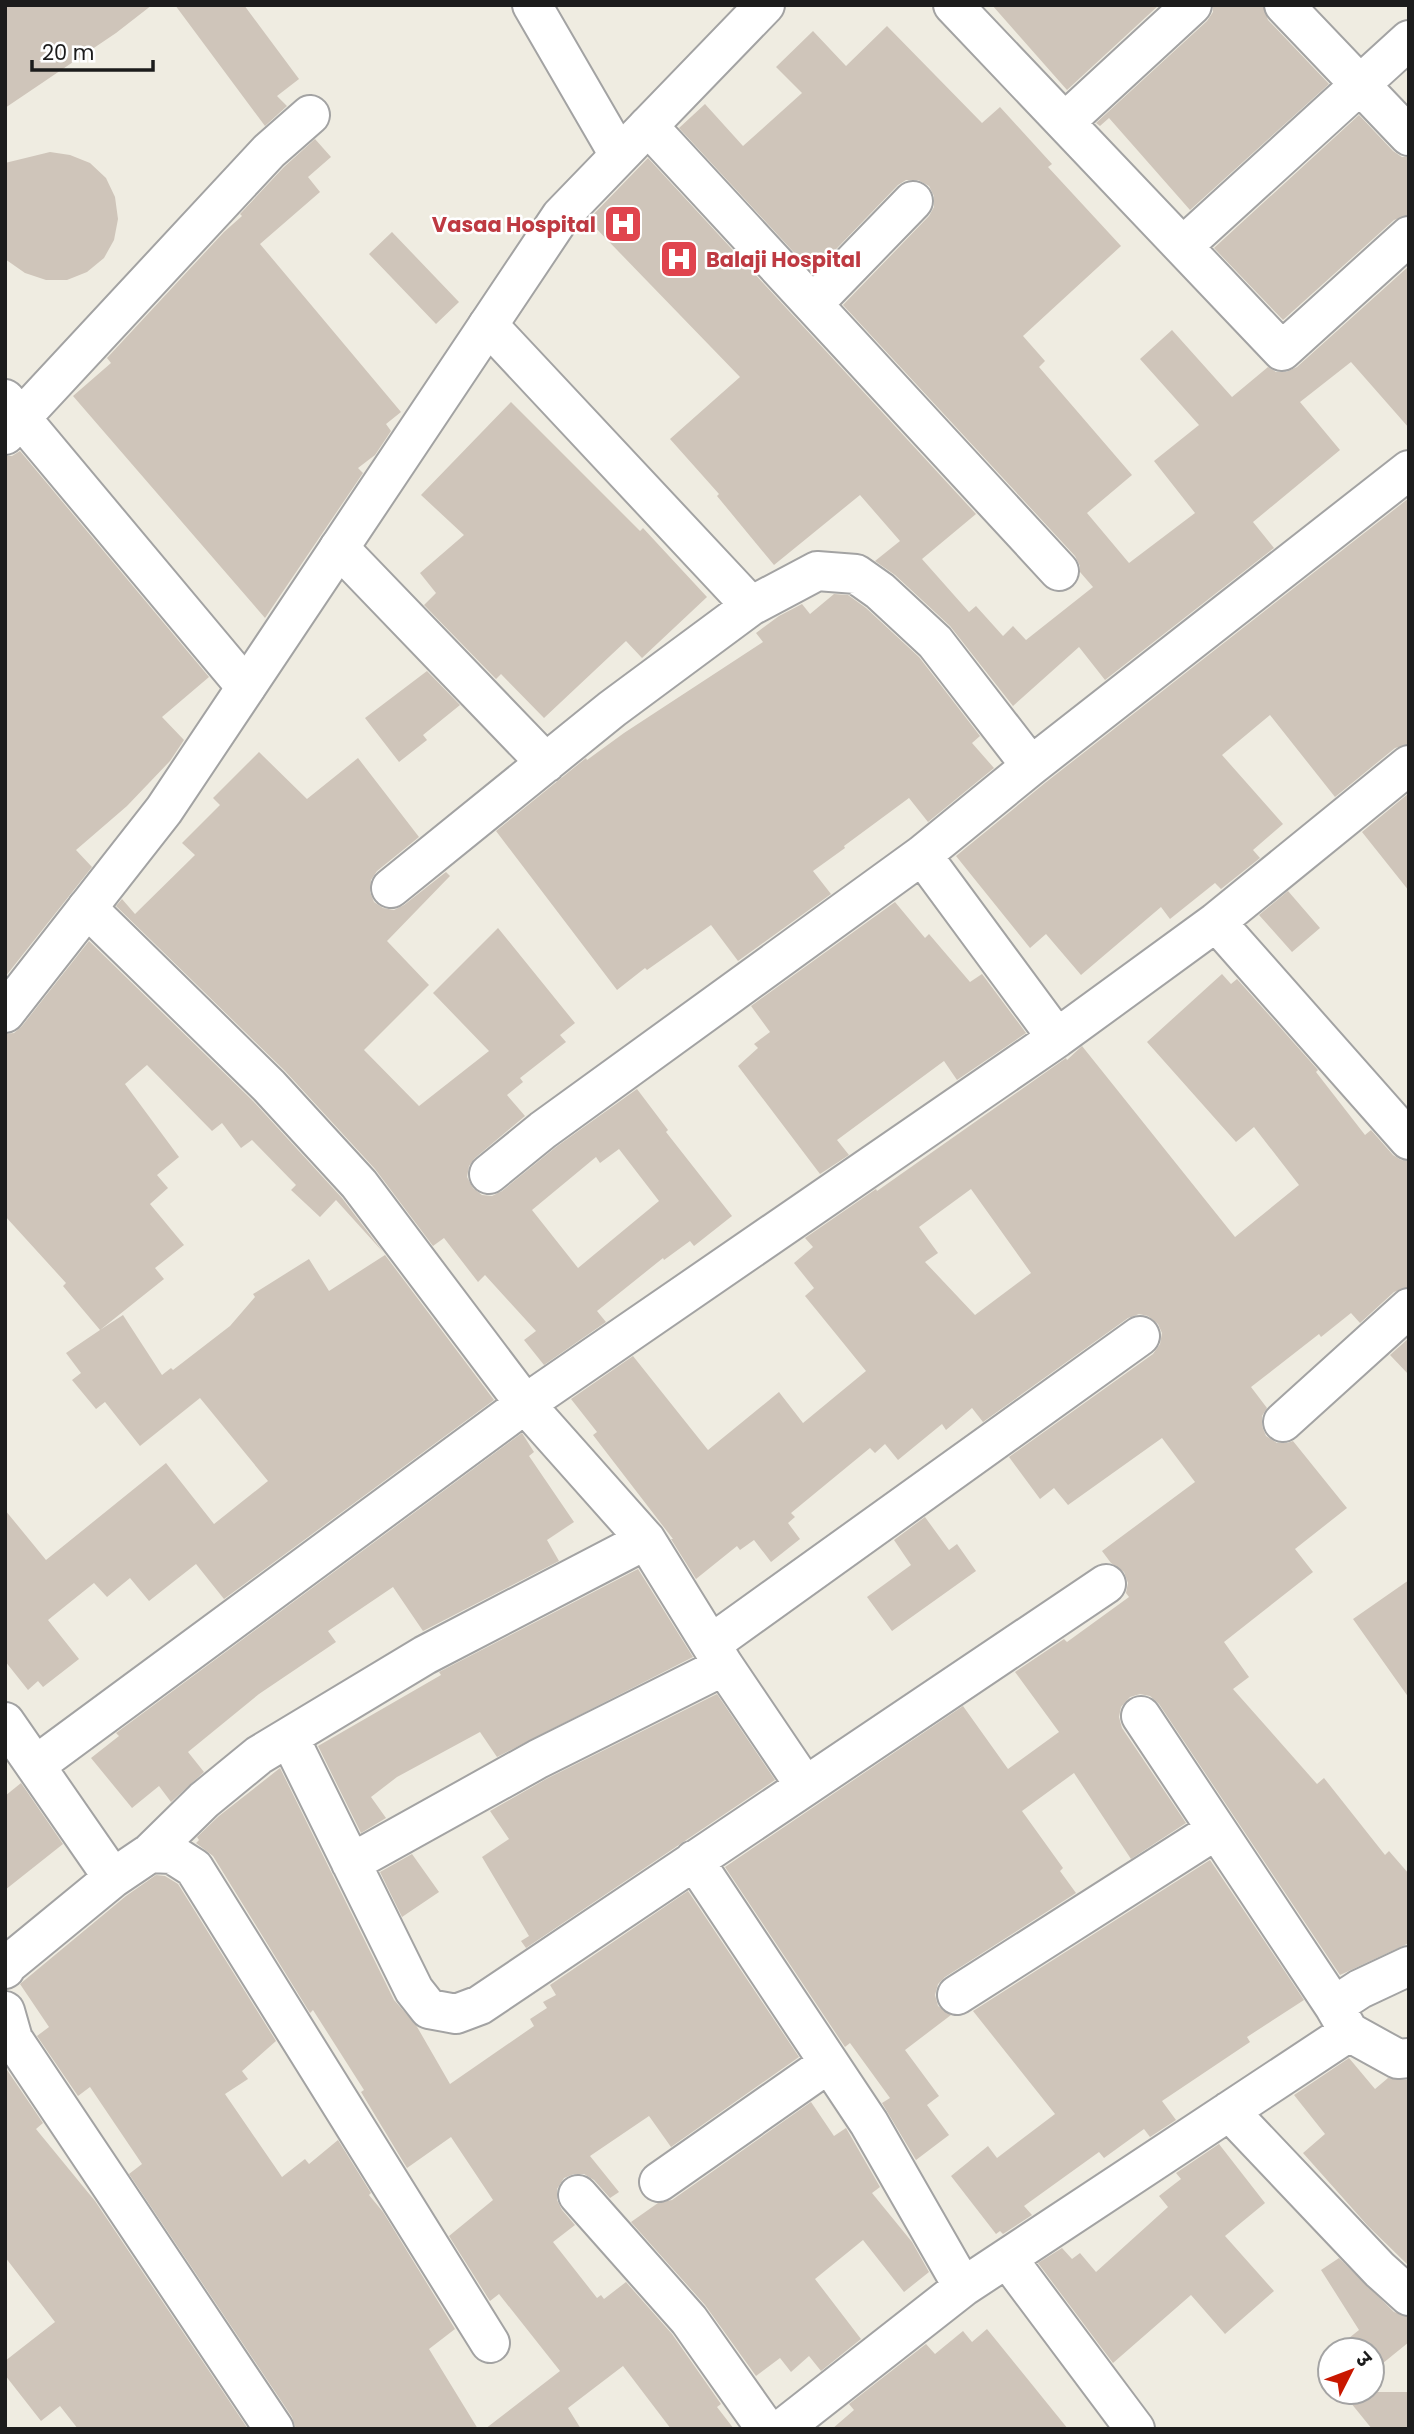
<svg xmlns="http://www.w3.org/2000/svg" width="1414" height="2434" font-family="Poppins,'Noto Sans Devanagari',sans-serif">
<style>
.building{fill:#cfc5ba;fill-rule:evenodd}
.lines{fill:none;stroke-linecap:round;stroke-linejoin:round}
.minor-casing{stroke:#a3a3a3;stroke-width:42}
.tertiary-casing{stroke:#a3a3a3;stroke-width:42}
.minor{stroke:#fff;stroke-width:38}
.tertiary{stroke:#fff;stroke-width:38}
.labels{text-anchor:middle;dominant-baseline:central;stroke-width:5;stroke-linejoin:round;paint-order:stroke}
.health-label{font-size:21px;font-weight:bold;fill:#be3a42;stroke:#fff;text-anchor:end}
</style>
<rect width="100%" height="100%" fill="#efece1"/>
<path class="building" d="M5,5H152L116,33L5,108Z
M175,5H244L299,79L277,96L287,106L265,126Z
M992,5H1159L1067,90Z
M1213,5H1263L1268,20L1329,84L1190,210L1109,118L1100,126L1096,123L1207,21L1213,12Z
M887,26L982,123L1000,107L1052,164L1048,167L1121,246L1023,336L1045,361L1039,367L1132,475L1087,513L1129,563L1195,513L1154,461L1199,425L1140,359L1172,330L1232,397L1268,367L1276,372H1286L1297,367L1409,266V428L1351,362L1300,402L1340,450L1253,522L1274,548L1105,680L1079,647L1013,706L950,626L895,575L875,561L900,541L860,495L774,565L717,496L719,494L670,439L740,377L588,220L648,158L976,514L922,559L969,612L976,606L1003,636L1013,626L1026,640L1093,587L1080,572V566L1075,556L843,305L929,216L934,207V196L929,186L918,180H906L898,185L813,273L679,128L705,104L743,146L802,93L776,67L813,31L846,66Z
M1359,115L1393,151L1402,157H1409V215L1394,220L1283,320L1214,248Z
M315,139L331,157L308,177L320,192L260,244L401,412L386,424L391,431L375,455L358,468L363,473L265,618L73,396L111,363L107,358L224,232L242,216L240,214L284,167Z
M50,152L70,155L90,163L106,178L115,197L118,219L114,240L104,258L87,272L67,280H46L25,273L5,259V163Z
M392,232L459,302L436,324L369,254Z
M511,402L640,531L643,528L707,597L642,658L626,641L544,718L501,674L496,679L424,605L436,593L420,573L464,535L421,495Z
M20,451L209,677L162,717L184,740L170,761L127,806L76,850L92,867L5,977V456H12Z
M1409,498V744L1395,748L1335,797L1270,715L1222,755L1283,824L1253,850L1260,858L1221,889L1215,883L1170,919L1161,907L1081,975L1046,934L1030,948L956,856L1045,783Z
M834,594L848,595L866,608L919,657L980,736L972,743L994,768L928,822L909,798L844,846L845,848L813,871L831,894L738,961L711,925L647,970L645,968L617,990L496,831L586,758L587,760L624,733L763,642L756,633L779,616L802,604L810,614Z
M427,671L460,705L423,735L427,740L399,762L365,718Z
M259,752L307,799L358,758L419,837L377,871L371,880L370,892L374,902L383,908L394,910L404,905L446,872L450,876L387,941L429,985L364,1050L419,1106L489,1051L433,993L498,928L575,1023L560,1035L566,1042L520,1078L523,1082L507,1095L525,1116L475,1158L469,1166L467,1177L473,1188L482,1195L492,1196L502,1191L556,1147L637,1089L668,1130L666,1132L732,1216L694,1246L690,1241L664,1260L663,1258L597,1311L606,1322L544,1365L524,1340L536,1331L485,1275L478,1282L444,1238L433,1246L375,1169L285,1071L116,906L122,899L135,914L195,855L182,843L220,805L213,798ZM619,1149L659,1201L578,1268L532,1210L596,1157L600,1163Z
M1409,793V891L1362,832Z
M1288,891L1320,928L1292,952L1259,915Z
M895,902L925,938L929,934L970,982L982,974L1026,1033L957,1080L944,1061L837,1140L849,1155L820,1174L738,1066L758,1048L754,1044L770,1032L751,1006Z
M89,941L253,1101L342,1198L383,1252L336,1200L320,1217L291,1190L296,1185L252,1140L241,1148L222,1123L212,1131L147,1065L125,1084L179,1157L157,1175L168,1188L150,1204L184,1245L155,1268L164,1279L100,1330L123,1315L162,1375L171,1368L173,1370L230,1326L255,1297L253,1294L309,1259L329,1291L385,1255L494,1400L224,1599L196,1564L149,1601L130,1578L107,1597L94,1583L48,1620L79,1659L43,1687L38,1681L28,1690L5,1661V1510L46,1560L166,1463L214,1524L268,1481L200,1398L140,1446L105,1402L96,1409L72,1380L81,1373L66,1353L100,1330L63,1286L66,1283L5,1216V1034L14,1033L22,1026Z
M1222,974L1231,984L1237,979L1318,1070L1316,1072L1365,1135L1371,1130L1393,1155L1401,1160L1409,1161V1287L1394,1292L1360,1323L1351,1313L1321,1337L1319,1334L1251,1387L1267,1408L1262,1416V1426L1266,1436L1277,1443H1287L1293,1441L1347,1508L1295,1549L1313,1572L1224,1642L1249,1677L1233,1689L1317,1784L1324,1778L1385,1855L1389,1851L1409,1874V1943L1340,1975L1159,1704L1150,1696L1140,1694L1130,1697L1121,1707L1119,1717L1122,1728L1186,1823L1131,1859L1074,1773L1022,1811L1063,1868L1060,1871L1076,1893L945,1977L938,1984L935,1995L938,2006L951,2015L905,2050L939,2096L927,2105L949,2135L916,2160L882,2103L890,2098L850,2043L845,2047L725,1867L963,1706L1008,1769L1059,1732L1015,1672L1064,1639L1067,1642L1129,1597L1126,1593L1128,1583L1124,1572L1111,1563L1102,1551L1195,1482L1162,1438L1068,1505L1054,1488L1040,1499L1009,1457L1153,1354L1160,1344L1162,1333L1158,1324L1148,1316L1139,1314L1128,1318L983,1422L972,1408L946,1430L942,1424L898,1460L885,1444L875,1453L870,1448L791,1513L795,1517L788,1523L800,1539L771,1562L754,1540L740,1550L737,1546L696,1579L671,1539H673L593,1435L597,1432L571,1399L633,1356L708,1450L779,1392L803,1423L866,1371L805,1296L814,1288L794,1263L813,1247L805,1238L876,1189L877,1191L1066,1058L1067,1060L1082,1046L1235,1237L1299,1185L1254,1127L1236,1142L1147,1042ZM971,1189L1031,1273L975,1315L925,1262L938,1253L919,1227Z
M1409,1338V1375L1390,1355Z
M522,1433L534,1452L529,1456L574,1522L547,1540L559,1561L423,1631L393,1587L328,1631L336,1642L259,1694L188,1752L204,1772L171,1802L159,1786L132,1808L91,1758L119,1736L116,1733Z
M925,1517L949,1550L957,1544L976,1571L892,1631L867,1597L911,1565L894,1540Z
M638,1569L693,1657L497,1757L480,1732L397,1777L371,1797L386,1818L361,1833L318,1746L441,1675L439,1672Z
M1409,1580V1698L1353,1619Z
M717,1694L775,1780L526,1948L521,1941L529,1936L482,1857L509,1839L490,1811L548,1778Z
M280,1768L394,2000L416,2025L450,2084L534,2026L530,2019L547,2008L543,2002L556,1995L550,1985L688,1891L799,2057L671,2147L649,2116L590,2156L619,2192L610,2198L594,2180L584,2174H574L564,2178L557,2189V2200L562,2210L575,2225L553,2242L597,2298L601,2295L604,2299L626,2282L672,2334L721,2404L717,2407L734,2429H671L623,2366L568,2408L581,2429H485L560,2371L499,2294L490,2301L449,2236L493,2200L451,2137L407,2168L361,2092L364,2090L313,2010L310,2013L213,1856L196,1843L199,1840L197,1837L219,1816Z
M21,1783L63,1844L5,1890V1796Z
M412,1854L439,1892L402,1917L380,1872Z
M1210,1860L1304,2000L1247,2037L1250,2042L1162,2101L1176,2120L1150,2137L1144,2129L1104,2158L1099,2152L1024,2206L1032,2215L1003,2234L1000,2231L996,2234L951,2176L988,2146L997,2158L1055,2114L973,2011Z
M156,1875L165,1876L178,1884L276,2041L242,2071L248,2079L225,2094L282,2177L305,2159L309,2164L338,2140L371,2193L369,2195L383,2212L455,2329L429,2349L478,2429H296L292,2417L129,2174L142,2164L90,2087L78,2096L37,2036L49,2027L20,1984L126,1896Z
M1349,2058L1375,2089L1388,2078L1409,2080V2266L1368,2226L1303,2153L1325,2134L1294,2095Z
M5,2067L43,2123L36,2129L95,2201L248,2429H78L60,2406L41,2421L5,2375V2361L55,2322L5,2257Z
M811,2102L834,2136L846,2128L880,2187L872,2193L912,2242L929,2272L904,2292L863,2240L815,2279L861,2339L821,2371L809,2356L791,2372L780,2358L756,2376L705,2305L631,2222L658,2203L672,2200Z
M1219,2144L1265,2203L1225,2236L1274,2291L1225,2334L1191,2295L1113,2363L1038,2263L1062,2248L1072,2259L1080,2253L1096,2272L1168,2207L1159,2196L1181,2179L1176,2173Z
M1339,2258L1394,2312L1409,2317V2342L1372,2372V2350H1334L1359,2330L1321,2270Z
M987,2329L1068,2429H832L854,2410L849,2404L926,2344L935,2354L963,2331L972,2342Z
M1342,2392H1409V2429H1372Z"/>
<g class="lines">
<defs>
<path id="minor" d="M532,5L619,155
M953,5L1282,351L1409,236
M1284,5L1409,136
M1065,122L1192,5
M648,126L1059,571
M1183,246L1409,40
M813,304L913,201
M488,325L751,606
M5,399L246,687
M5,435L269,151L310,115
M339,548L546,763
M922,855L1057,1038
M391,888L612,709L751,606L817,571L856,574L880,591L935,642L1031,766
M87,908L269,1086L359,1184L525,1404L646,1540L724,1666L805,1786
M1216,922L1409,1140
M489,1174L543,1130L922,855L1031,766L1409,470
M1283,1422L1409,1308
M711,1644L1140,1336
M1141,1716L1334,2006
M5,1722L113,1878
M289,1737L414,1990L429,2009L456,2014L480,2005L1106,1584
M36,1765L525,1404L1057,1038L1216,922L1409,765
M150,1853L204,1800L259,1755L425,1655L646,1540
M694,1860L869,2123L963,2287
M351,1863L538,1759L724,1666
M5,1969L7,1965L113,1878L150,1853L172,1854L194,1868L490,2343
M957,1995L1216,1830
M5,2011L13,2039L274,2429
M1349,2032L1398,2059L1409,2058
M1229,2111L1380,2270L1409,2296
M659,2182L829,2063
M578,2195L689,2320L766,2429
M1007,2258L1135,2429
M782,2429L963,2287L1349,2032L1334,2006L1360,1989L1409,1966"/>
<path id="tertiary" d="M5,1013L164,810L561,216L765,5"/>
</defs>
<use href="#minor" class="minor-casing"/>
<use href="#tertiary" class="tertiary-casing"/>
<use href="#minor" class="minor"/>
<use href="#tertiary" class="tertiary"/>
</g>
<defs>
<symbol id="hospital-square" viewBox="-11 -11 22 22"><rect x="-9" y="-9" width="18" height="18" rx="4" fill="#e0444e" stroke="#fff"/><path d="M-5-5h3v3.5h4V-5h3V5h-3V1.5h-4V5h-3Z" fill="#fff"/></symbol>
</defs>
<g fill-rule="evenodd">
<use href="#hospital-square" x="601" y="202" width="44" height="44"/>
<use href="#hospital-square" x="657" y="237" width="44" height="44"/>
</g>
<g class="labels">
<g class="health-label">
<text x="596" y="224">Vasaa Hospital</text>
<text x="706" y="259" text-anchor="start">Balaji Hospital</text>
</g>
</g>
<rect width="1414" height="2434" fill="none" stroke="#1c1c1c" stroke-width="14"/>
<g transform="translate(1351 2371) rotate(48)"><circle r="33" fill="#ffffff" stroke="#a4a4a4" stroke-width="2"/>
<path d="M0-5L12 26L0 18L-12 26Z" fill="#c91700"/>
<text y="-10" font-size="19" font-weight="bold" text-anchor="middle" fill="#1c1c1c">उ</text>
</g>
<path d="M32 60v10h121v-10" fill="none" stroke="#1c1c1c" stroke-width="3.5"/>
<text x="42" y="60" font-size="21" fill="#1c1c1c" stroke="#ffffff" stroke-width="5" paint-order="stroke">20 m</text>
</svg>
